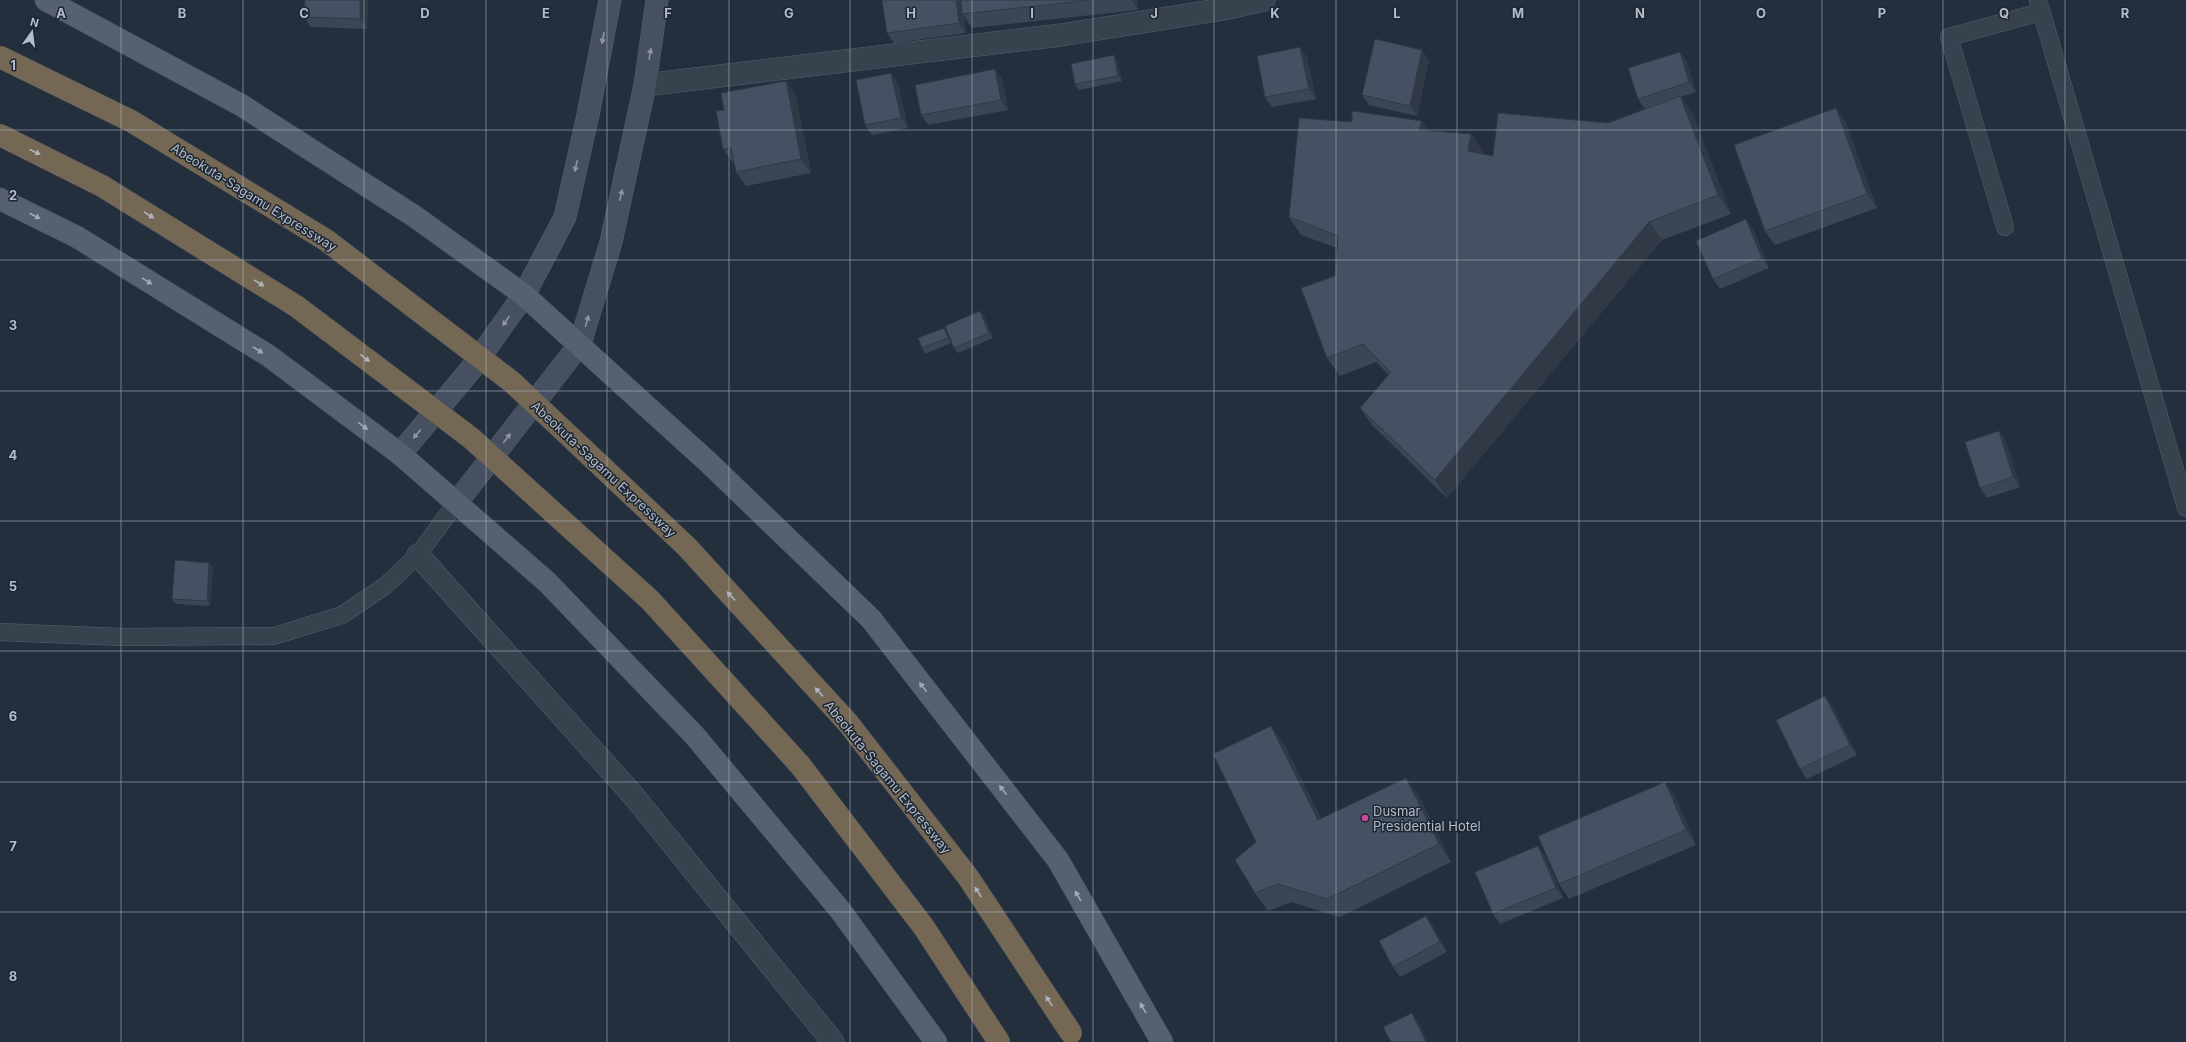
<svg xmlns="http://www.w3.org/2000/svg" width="2186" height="1042" font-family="Inter,sans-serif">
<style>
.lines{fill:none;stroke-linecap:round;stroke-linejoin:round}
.lane-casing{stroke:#565f6c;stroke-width:18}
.street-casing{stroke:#565f6c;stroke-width:23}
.secondary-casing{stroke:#565f6c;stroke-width:23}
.primary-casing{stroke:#414a57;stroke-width:23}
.lane{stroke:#38414e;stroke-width:17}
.street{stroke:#38414e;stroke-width:22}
.secondary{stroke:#465061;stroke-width:22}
.primary{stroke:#56606e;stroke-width:22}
.highway-bridge-casing{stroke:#434c59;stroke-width:23;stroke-linecap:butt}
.highway-bridge{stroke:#746855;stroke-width:22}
.wall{fill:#3b4654}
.shaded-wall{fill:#303945}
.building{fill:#455162;stroke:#303945}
.oneway{fill:#8e96a5}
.oneway2{fill:#aeb4bd}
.oneway3{fill:#a1aab7}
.grid{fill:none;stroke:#b4bcc9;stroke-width:1;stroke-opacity:0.55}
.hotel-dot{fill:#d1479c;stroke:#1d2633;stroke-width:1.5}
.labels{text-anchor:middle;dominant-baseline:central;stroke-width:3;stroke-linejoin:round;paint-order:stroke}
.street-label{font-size:13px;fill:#b4bcc9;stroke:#1d2633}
.poi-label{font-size:13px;fill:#b4bcc9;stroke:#1d2633;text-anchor:start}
.grid-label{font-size:13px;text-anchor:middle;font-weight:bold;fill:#b4bcc9;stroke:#1d2633;stroke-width:3;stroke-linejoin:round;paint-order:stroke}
</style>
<rect width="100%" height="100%" fill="#242f3e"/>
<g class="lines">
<defs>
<path id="lane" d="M2038,0L2186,508
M2005,227L1949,37L2041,12
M0,632L121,637L274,636L342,615L385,586L418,555L457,502"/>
<path id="street" d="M645,85L1061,35L1224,9L1264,0
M418,555L632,794L833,1042"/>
<path id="secondary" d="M400,454L472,368L524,295L565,217L588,115L610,0
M457,502L580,344L611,242L645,85L657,0"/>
<path id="primary" d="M46,0L241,105L414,216L524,295L708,462L871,619L1058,860L1162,1042
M0,199L77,237L269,356L400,454L547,582L695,736L840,910L936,1042"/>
</defs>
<use href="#lane" class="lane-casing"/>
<use href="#street" class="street-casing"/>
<use href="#secondary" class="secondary-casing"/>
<use href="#primary" class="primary-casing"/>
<use href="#lane" class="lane"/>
<use href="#street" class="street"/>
<use href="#secondary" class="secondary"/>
<use href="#primary" class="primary"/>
<defs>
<path id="highway-bridge" d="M0,57L131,121L326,240L512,382L687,547L848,723L968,877L1071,1033
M0,135L102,186L296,306L471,438L650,600L800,765L923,926L999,1042"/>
</defs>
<use href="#highway-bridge" class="highway-bridge-casing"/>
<use href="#highway-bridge" class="highway-bridge"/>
</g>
<path class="wall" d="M368,0L367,29L311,27L304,17Z
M882,0H1137L1138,10L972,28L964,16L966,33L894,43L887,33Z
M1680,52L1687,62L1696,92L1681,97L1693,114L1731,214L1662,240L1447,498L1373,426L1360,408L1389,375L1376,362L1340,376L1327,358L1337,248L1301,235L1289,217L1429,131L1471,134L1484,153V154L1493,156L1608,123L1654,106L1645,109L1638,99Z
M1307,57L1316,99L1272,107L1265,97Z
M1117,60L1122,81L1079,90L1075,84Z
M1429,60L1417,116L1369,105L1362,95Z
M995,69L1002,79L1008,110L928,125L921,115Z
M891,73L898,83L908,128L872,135L865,125Z
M786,81L796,95L811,173L746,186L736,172L734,163H733L723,149L724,110Z
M1836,108L1846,123L1877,208L1775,245L1765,231Z
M1753,229L1769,268L1720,289L1713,279Z
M980,311L984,316L993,338L958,353L954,348Z
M944,328L947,333L951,343L925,354L922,348Z
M2006,441L2020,487L1987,498L1980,488Z
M209,563L213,568L210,606L176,604L172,599Z
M1825,696L1832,706L1857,755L1807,779L1800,769Z
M1284,744L1321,819L1419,796L1451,862L1340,917L1291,902L1268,911L1255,893L1256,842Z
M1675,796L1696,845L1569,899L1559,884Z
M1538,846L1545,856L1563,898L1500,924L1493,914Z
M1433,926L1447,952L1400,977L1393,967Z"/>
<path class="shaded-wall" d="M360,0H368L367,29L360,19Z
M956,0H962V14L964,16L966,33L959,23Z
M1131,0H1137L1138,10Z
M1300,47L1307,57L1316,99L1309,89Z
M1422,50L1429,60L1417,116L1410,106Z
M1680,52L1687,62L1696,92L1689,82Z
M1114,55L1117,60L1122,81L1118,76Z
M995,69L1002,79L1008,110L1001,100Z
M891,73L898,83L908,128L901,118Z
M786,81L796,95L811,173L801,159Z
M1680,96L1693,114L1731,214L1718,195Z
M1836,108L1846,123L1877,208L1867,194Z
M1422,121L1435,139L1419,130Z
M1471,134L1484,153L1481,169L1468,151Z
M1746,219L1753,229L1769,268L1762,258Z
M1649,222L1662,240L1447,498L1435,480Z
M980,311L984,316L993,338L989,333Z
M944,328L947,333L951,343L948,338Z
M1999,431L2006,441L2020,487L2013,477Z
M209,563L213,568L210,606L207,601Z
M1825,696L1832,706L1857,755L1850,745Z
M1271,726L1284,744L1330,839L1318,820Z
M1406,778L1419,796L1451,862L1439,844Z
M1665,782L1675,796L1696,845L1686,830Z
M1538,846L1545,856L1563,898L1556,888Z
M1426,916L1433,926L1447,952L1440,942Z
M1412,1013L1419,1023L1428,1042H1426Z"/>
<path class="building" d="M305,0H360V19L304,17Z
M882,0H956L959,23L887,33Z
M961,0H1091L962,14Z
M1375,39L1422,50L1410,106L1362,95Z
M1300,47L1309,89L1265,97L1257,56Z
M1680,52L1689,82L1638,99L1628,68Z
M1114,55L1118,76L1075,84L1071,64Z
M995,69L1001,100L921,115L915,85Z
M891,73L901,118L865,125L856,80Z
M786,81L801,159L736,172L731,148L723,149L716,111L724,110L721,93Z
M1680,96L1718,195L1649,222L1435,480L1360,408L1391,372L1363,344L1327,358L1301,288L1335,276L1338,236L1289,217L1299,118L1352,122V111L1422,121L1419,130L1471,134L1468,151L1493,156L1498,113L1608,123Z
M1836,108L1867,194L1765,231L1734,145Z
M1746,219L1762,258L1713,279L1696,241Z
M980,311L989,333L954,348L945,326Z
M944,328L948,338L922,348L918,338Z
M1999,431L2013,477L1980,488L1965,442Z
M175,560L209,563L207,601L172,599Z
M1825,696L1850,745L1800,769L1776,720Z
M1271,726L1318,820L1406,778L1439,844L1327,899L1278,884L1255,893L1235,860L1256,842L1213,754Z
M1665,782L1686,830L1559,884L1538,836Z
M1538,846L1556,888L1493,914L1475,872Z
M1426,916L1440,942L1393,967L1379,941Z
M1412,1013L1426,1042H1391L1383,1027Z"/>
<defs><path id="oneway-solid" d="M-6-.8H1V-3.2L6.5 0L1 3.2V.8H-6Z"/></defs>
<g class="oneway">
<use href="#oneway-solid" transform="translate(603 38) rotate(101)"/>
<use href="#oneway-solid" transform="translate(650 54) rotate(-81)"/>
<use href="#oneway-solid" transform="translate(576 166) rotate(103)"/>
<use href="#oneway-solid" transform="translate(621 195) rotate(-78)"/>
<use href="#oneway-solid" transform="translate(506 321) rotate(125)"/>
<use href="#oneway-solid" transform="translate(587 321) rotate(-74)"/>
<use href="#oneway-solid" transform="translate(417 434) rotate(130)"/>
<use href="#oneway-solid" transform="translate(507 438) rotate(-52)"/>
</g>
<g class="oneway2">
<use href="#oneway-solid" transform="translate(35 152) rotate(26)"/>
<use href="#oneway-solid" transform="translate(149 215) rotate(32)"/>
<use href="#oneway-solid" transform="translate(259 283) rotate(32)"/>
<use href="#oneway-solid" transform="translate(365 358) rotate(37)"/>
<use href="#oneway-solid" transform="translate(731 596) rotate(-133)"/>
<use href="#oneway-solid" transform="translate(819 692) rotate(-133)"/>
<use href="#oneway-solid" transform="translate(978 892) rotate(-123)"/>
<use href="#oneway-solid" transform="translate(1049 1001) rotate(-123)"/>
</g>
<g class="oneway3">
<use href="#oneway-solid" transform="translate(35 216) rotate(27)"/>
<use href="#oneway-solid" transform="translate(147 281) rotate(32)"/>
<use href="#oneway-solid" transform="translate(258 350) rotate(32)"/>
<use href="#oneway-solid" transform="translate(363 426) rotate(37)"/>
<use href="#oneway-solid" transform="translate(923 687) rotate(-128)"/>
<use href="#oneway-solid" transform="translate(1003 790) rotate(-128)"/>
<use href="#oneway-solid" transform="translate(1078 896) rotate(-120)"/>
<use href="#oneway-solid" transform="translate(1143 1008) rotate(-120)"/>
</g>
<path class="grid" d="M121,0V1042M243,0V1042M364,0V1042M486,0V1042M607,0V1042M729,0V1042M850,0V1042M972,0V1042M1093,0V1042M1214,0V1042M1336,0V1042M1457,0V1042M1579,0V1042M1700,0V1042M1822,0V1042M1943,0V1042M2065,0V1042M0,130H2186M0,260H2186M0,391H2186M0,521H2186M0,651H2186M0,782H2186M0,912H2186"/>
<circle class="hotel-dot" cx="1365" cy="818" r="4"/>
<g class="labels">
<g class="street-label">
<text transform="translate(254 197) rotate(32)">Abeokuta-Sagamu Expressway</text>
<text transform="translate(604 469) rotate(43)">Abeokuta-Sagamu Expressway</text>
<text transform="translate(888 777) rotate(51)">Abeokuta-Sagamu Expressway</text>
</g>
<g class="poi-label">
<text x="1373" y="811">Dusmar<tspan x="1373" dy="15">Presidential Hotel</tspan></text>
</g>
</g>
<g class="grid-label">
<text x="61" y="18">A</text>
<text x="182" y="18">B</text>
<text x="304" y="18">C</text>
<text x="425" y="18">D</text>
<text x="546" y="18">E</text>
<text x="668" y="18">F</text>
<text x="789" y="18">G</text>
<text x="911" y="18">H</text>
<text x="1032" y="18">I</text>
<text x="1154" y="18">J</text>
<text x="1275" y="18">K</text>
<text x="1397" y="18">L</text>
<text x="1518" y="18">M</text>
<text x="1640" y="18">N</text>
<text x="1761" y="18">O</text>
<text x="1882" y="18">P</text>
<text x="2004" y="18">Q</text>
<text x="2125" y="18">R</text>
<text x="13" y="70">1</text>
<text x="13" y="200">2</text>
<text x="13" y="330">3</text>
<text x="13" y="460">4</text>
<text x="13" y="591">5</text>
<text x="13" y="721">6</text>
<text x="13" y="851">7</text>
<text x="13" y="981">8</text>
</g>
<g transform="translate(32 32) rotate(14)" stroke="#1d2633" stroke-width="3" paint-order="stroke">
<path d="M0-3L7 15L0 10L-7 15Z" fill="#b4bcc9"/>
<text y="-6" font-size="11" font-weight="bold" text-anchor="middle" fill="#b4bcc9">N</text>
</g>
</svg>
